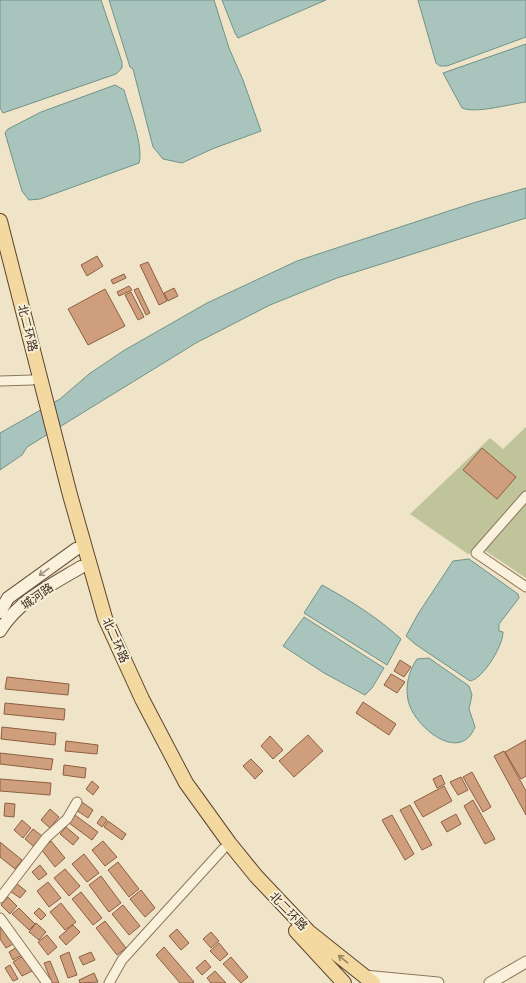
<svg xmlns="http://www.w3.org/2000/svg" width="526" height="983" font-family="Merriweather,'Noto Sans SC',serif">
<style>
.cemetery{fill:#bfc49a}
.water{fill:#a9c4bc;stroke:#6f938a}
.building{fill:#cf9f7d;stroke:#8d5f41}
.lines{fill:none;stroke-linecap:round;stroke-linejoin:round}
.minor-casing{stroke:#8d765c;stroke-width:11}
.tertiary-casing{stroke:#8d765c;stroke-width:13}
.secondary-casing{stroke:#6f573f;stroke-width:14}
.primary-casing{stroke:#5b4430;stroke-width:16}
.minor{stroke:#faf1dc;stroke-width:9}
.tertiary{stroke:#faf1dc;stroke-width:11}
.secondary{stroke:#faf1dc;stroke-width:12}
.primary{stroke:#f3d9a0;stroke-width:14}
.oneway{stroke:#9c907e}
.oneway2{stroke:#988460}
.labels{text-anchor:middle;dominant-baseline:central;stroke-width:4;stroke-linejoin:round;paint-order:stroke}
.street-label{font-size:12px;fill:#3d2e20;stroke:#f7eed8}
</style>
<rect width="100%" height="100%" fill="#f0e4c8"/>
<path class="cemetery" d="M526,427V578L484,550L468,554L410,514L490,438L503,449Z"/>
<path class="water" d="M0,0H101L122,62V68L116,74L3,113L0,108Z
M109,0H214L229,48L243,80L261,131L212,149L182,163L163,159L153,147L133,69L130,67Z
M222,0H326L238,38L235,33Z
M418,0H526V37L447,66H440L436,63Z
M526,44V102C510,104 476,114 462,108L443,73Z
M115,85L124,90C129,109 144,146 139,163L40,199L29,200L22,191L5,133L8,129L41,112Z
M526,188V218L337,278L270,305L196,343L27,447L22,455L0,470V433L60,399L89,374L123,351L207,303L297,261L473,203Z
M469,559L518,594L519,598L499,624V631L503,632C503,646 483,679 470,681L415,644L406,636L418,614L453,561Z
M322,585C351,601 377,617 401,639L387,665L304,613Z
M304,617L384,668L372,688L365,695L324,673L283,646Z
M429,658L469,686L472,695L469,709L475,727C460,765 413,726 408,700C405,685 409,671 417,659Z"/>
<path class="building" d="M97,256L103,266L87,276L81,265Z
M148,262L167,301L159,305L140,265Z
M124,274L126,278L113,284L111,280Z
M129,286L132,290L119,296L117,292Z
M138,288L150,313L146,315L134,290Z
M174,288L178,296L168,301L164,293Z
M105,289L125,326L88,345L68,309Z
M131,292L144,317L138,320L125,295Z
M482,448L516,477L497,499L463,470Z
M400,660L411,667L404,677L394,671Z
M391,674L405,682L397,693L384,685Z
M7,677L69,684L68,695L5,689Z
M363,702L396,724L389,735L356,713Z
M5,703L65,709L64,720L4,714Z
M2,727L56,733L55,745L1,739Z
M308,735L323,751L294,777L279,761Z
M270,736L283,750L273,759L261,746Z
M526,740V776L521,779L505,752Z
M66,741L98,745L97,754L65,751Z
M504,751L526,791V815L494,756Z
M0,753L53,759L51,770L0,764Z
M251,759L263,771L255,779L243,766Z
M64,765L86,768L85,778L63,775Z
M472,772L491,807L483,812L463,777Z
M441,775L445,784L437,788L433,779Z
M461,777L468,790L458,795L450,782Z
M0,779L51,783L50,795L0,791Z
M92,781L99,787L93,795L86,789Z
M444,786L452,801L423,817L414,802Z
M473,800L495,839L485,844L464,806Z
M82,802L93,810L88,818L76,810Z
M5,803L15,804L14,817L4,816Z
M410,805L432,845L422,850L400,810Z
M50,809L59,817L50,828L41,820Z
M456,814L461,824L447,832L441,822Z
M75,815L98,832L92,840L69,823Z
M392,815L414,854L405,860L382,820Z
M102,816L107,820L102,827L97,823Z
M22,820L31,828L23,838L14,830Z
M108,821L126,834L122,840L104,827Z
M66,827L79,838L73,845L60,834Z
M33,829L42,836L33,846L25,839Z
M51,841L65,858L55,867L41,849Z
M103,841L117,857L105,866L92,850Z
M0,842L22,860L15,869L0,857Z
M84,854L99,873L87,882L72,864Z
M118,862L139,889L129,897L108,870Z
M40,865L47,874L39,880L32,872Z
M65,869L80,886L69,896L54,878Z
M101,876L121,903L109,912L89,885Z
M48,882L61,898L49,907L37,891Z
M16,883L26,891L20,898L10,891Z
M141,890L155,908L145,917L130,899Z
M81,892L102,918L93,925L72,899Z
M8,897L17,906L10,914L1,905Z
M61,903L76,922L65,930L50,912Z
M123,905L140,926L129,935L112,914Z
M19,908L35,924L29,930L12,914Z
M39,908L46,915L41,920L34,913Z
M105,921L126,948L117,955L96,928Z
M36,923L46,932L39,940L29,932Z
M3,924L15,943L6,948L0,939V926Z
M73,925L80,932L66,945L59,937Z
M177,929L189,943L181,950L169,936Z
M211,932L219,941L211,948L203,939Z
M47,935L57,947L48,955L38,942Z
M219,943L228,954L220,961L210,951Z
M17,947L22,955L13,960L9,952Z
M164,947L194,982L192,983H180L156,955Z
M69,952L77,975L68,978L60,956Z
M91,952L95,960L83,965L79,957Z
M23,956L32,971L22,976L13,962Z
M231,957L248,977L241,983L223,964Z
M205,960L211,967L202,975L196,968Z
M50,961L59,983H52L44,963Z
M10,965L18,979L13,981L5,968Z
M215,971L226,983H211L207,978Z
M94,973L98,982L80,983L79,980Z"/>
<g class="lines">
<defs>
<path id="minor" d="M0,381L32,380
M526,496L476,553L526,587
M0,898L46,838L67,819L77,802
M0,918L47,983
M109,983L122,960L223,849"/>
<path id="tertiary" d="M364,976L438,983
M490,983L526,962"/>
<path id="secondary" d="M0,612L8,598L76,549
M0,631C18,601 51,585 81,567"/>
<path id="primary" d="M0,221L70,495L105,618L142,699L186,783L230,844L256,876L309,932L373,983
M296,931L344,983"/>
</defs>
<use href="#minor" class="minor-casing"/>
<use href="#tertiary" class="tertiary-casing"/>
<use href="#secondary" class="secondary-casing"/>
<use href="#primary" class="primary-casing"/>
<use href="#minor" class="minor"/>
<use href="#tertiary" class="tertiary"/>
<use href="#secondary" class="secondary"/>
<use href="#primary" class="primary"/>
</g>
<defs><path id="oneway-shaft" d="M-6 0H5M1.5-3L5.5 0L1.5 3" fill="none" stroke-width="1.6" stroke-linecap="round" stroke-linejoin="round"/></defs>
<use class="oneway" href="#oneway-shaft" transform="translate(44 572) rotate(144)"/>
<use class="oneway2" href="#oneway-shaft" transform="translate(343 959) rotate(-141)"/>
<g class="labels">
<g class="street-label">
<text transform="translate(28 328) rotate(76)">北二环路</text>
<text transform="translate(37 596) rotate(-35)">城河路</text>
<text transform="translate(116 640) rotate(66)">北二环路</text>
<text transform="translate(289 911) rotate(46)">北二环路</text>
</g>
</g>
</svg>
